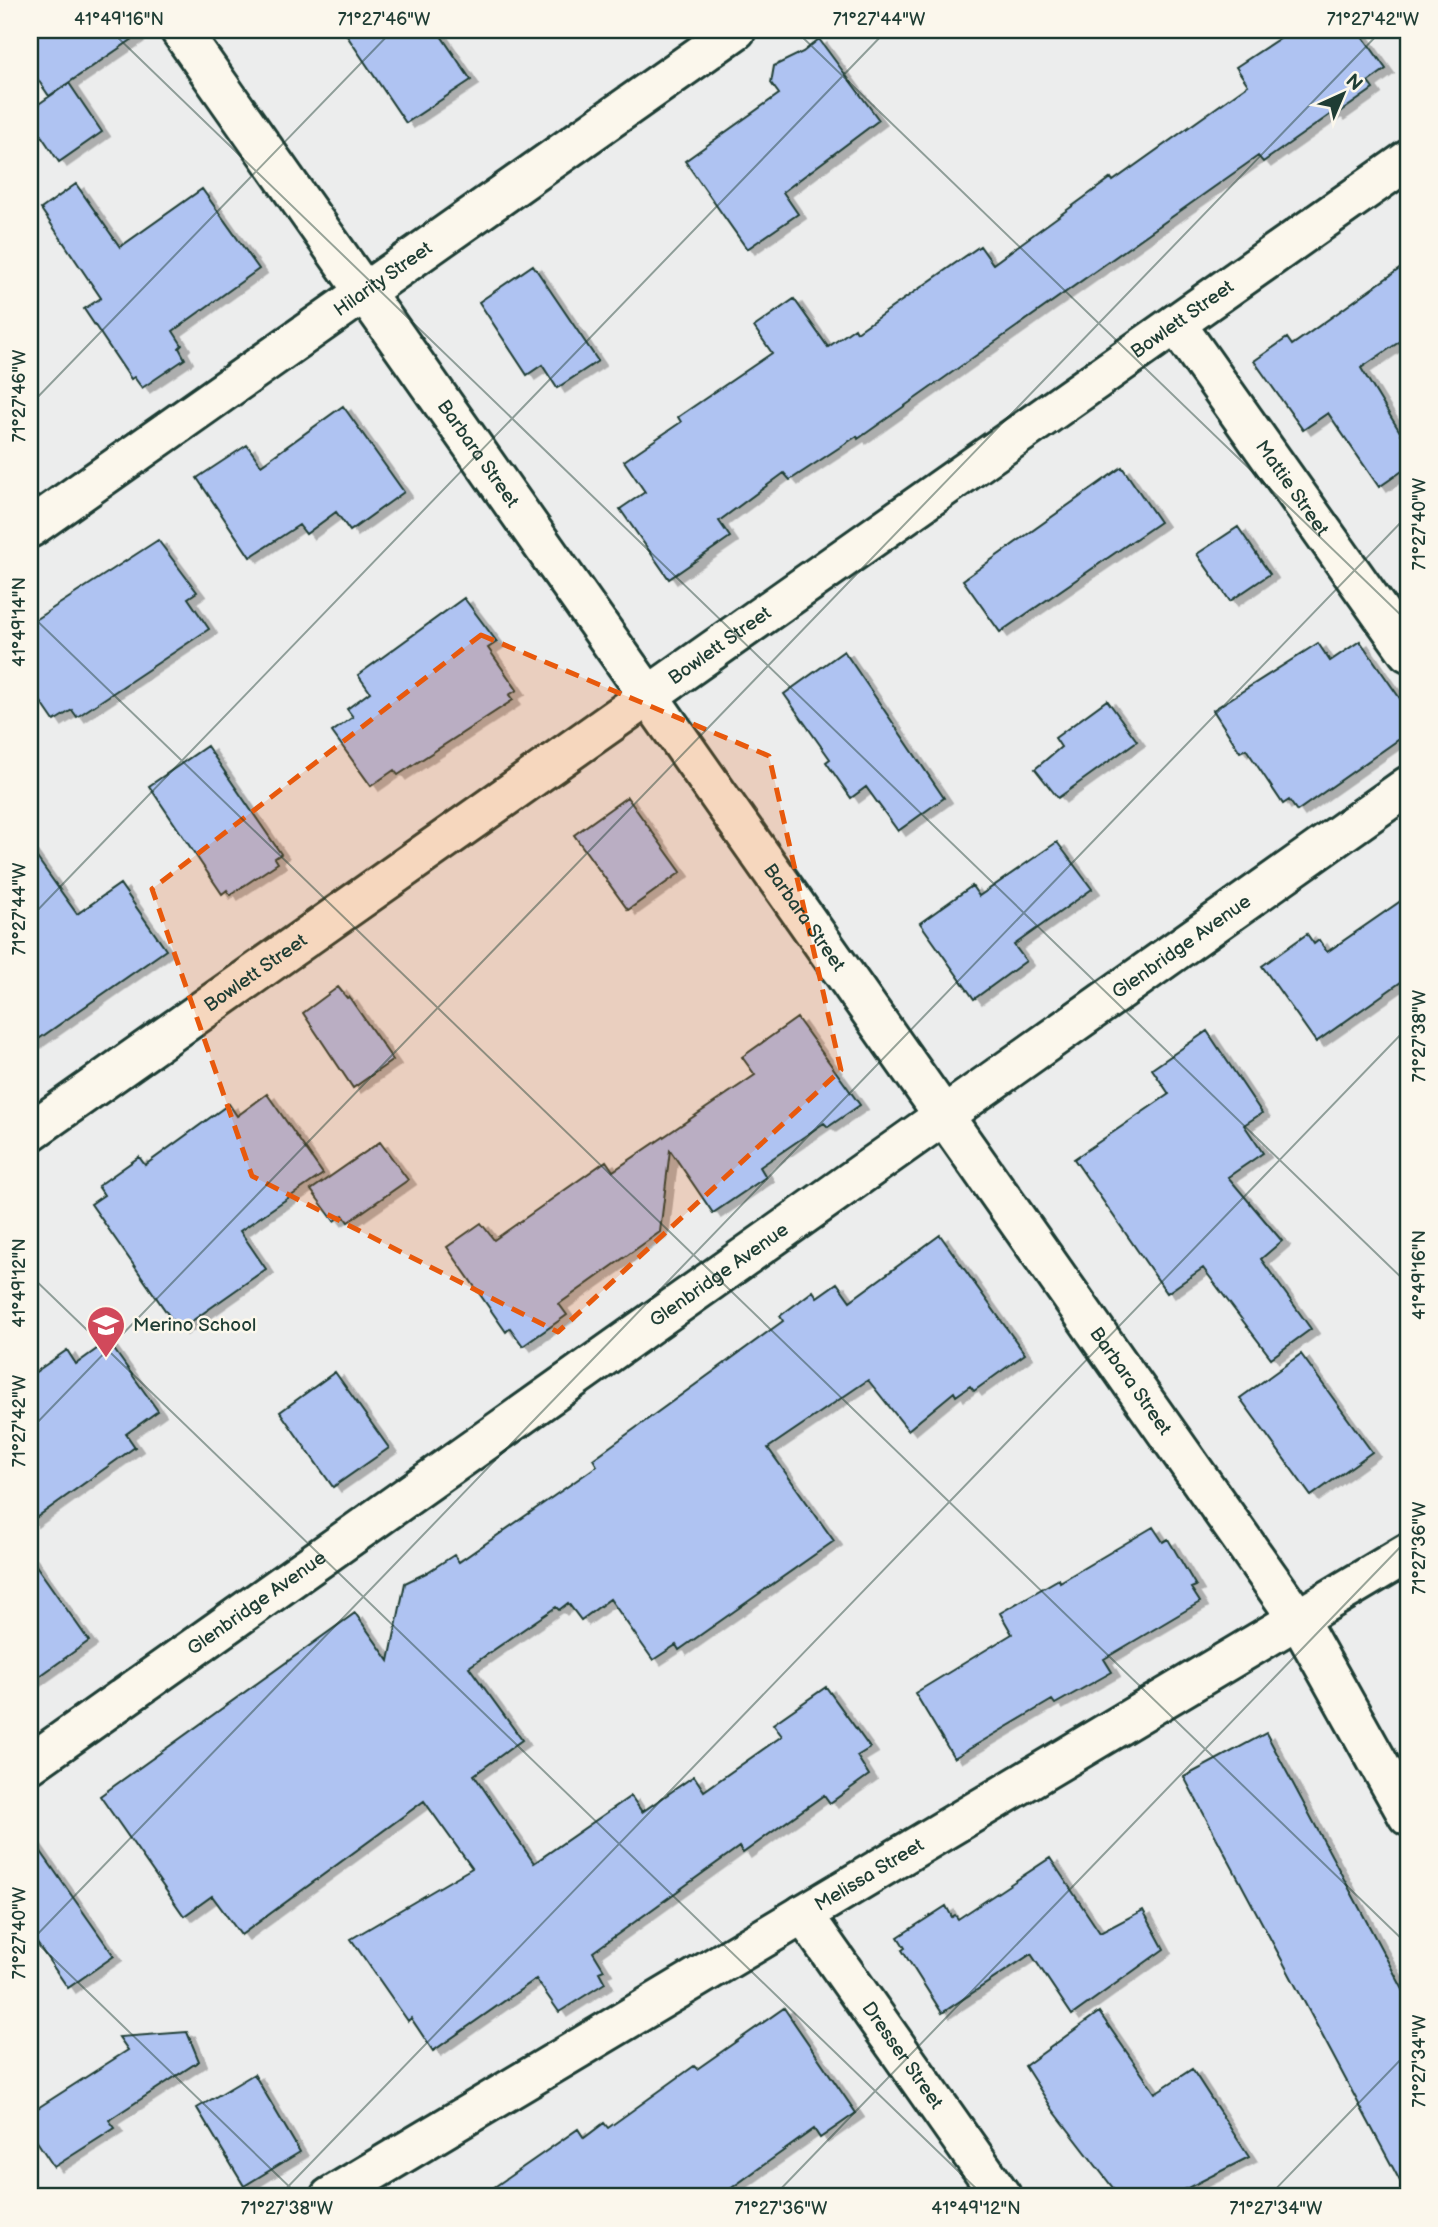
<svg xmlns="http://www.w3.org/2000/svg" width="1438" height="2227" font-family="'Balsamiq Sans',sans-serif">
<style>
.building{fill:#afc3f2;stroke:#1f3d34;stroke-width:2;filter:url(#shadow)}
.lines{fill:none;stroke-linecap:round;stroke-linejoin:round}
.street-casing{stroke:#1f3d34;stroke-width:44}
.secondary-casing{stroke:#1f3d34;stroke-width:44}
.street{stroke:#fbf7ec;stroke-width:38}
.secondary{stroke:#fbf7ec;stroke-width:38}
.marked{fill:#e8590c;fill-opacity:0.2;stroke:#e8590c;stroke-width:5;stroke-dasharray:14 9;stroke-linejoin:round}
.ticks{fill:none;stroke:#1f3d34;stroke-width:2;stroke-opacity:0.45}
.labels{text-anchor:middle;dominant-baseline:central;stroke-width:5;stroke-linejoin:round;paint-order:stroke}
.street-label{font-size:19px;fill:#1f3d34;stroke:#fbf7ec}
.poi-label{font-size:19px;fill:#1f3d34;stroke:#fbf7ec;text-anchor:start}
.neatline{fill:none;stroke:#1f3d34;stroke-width:2.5}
.ticks-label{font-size:18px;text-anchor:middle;fill:#1f3d34}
</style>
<defs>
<filter id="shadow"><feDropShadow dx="8" dy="4.5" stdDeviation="0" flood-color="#0004"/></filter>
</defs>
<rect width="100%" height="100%" fill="#eceded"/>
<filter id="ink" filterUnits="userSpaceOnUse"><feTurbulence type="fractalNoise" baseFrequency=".0143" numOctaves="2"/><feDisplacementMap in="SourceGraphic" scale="14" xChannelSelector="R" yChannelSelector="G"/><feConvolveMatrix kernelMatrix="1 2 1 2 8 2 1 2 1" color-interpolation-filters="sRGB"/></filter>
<g filter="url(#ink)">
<path class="building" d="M30,30H146L49,96L30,68Z
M343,30H437L471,80L406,123Z
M1292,30H1358L1386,69L1368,82L1373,89L1336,115L1334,112L1263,162L1258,156L858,439L857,436L790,480L784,473L719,521L730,537L669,579L620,509L645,492L624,461L681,422L678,417L772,353L754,327L794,299L828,347L855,328L857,332L980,246L993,264L1111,178L1113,181L1248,85L1236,67Z
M819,39L879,120L783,192L798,214L747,249L685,161L779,94L771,83L774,66L803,52Z
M69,83L102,132L59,162L30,119V110Z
M76,184L120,247L202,189L259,269L173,331L182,345L179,348L185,359L142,388L134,377L131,379L84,309L101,298L41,209Z
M1408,263V336L1361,368L1408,445V467L1379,487L1328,413L1303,430L1254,361L1287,338L1292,345Z
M533,265L598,361L557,388L542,365L527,375L479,302Z
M343,406L404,492L350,531L336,512L306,534L299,525L250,557L197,478L247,445L261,465Z
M1122,467L1160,522L1000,632L963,580Z
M1238,527L1270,574L1230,601L1197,554Z
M158,540L197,592L188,598L209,629L77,717L72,710L54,721L30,686V623Z
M464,598L497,642L488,648L517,690L509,695L513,700L398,775L394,770L371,786L332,732L353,717L347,709L370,692L358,675Z
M1360,641L1408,710V733L1297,811L1289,800L1283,804L1246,749L1240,752L1213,710L1318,643L1330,661Z
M844,651L944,798L898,831L866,787L851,798L826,762L830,759L784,694Z
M1107,700L1137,741L1058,798L1035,769L1061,747L1055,738Z
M207,746L281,854L275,858L278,863L230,895L227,890L222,894L149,786Z
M627,797L681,872L628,910L574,835Z
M1057,842L1092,889L1014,945L1026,961L974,999L920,923L972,886L979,896Z
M30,848L77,914L120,884L166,950L30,1045Z
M1408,896V977L1316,1042L1262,966L1307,934L1314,944L1319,940L1327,952Z
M338,987L347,998L349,997L393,1060L353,1088L303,1013Z
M797,1018L860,1105L828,1127L824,1123L760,1167L766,1177L713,1213L670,1150L660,1232L559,1304L567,1315L523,1346L510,1328L506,1332L447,1247L481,1223L494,1240L606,1161L613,1171L755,1075L742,1057Z
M1207,1031L1262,1113L1244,1125L1263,1153L1228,1177L1282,1241L1261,1259L1311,1329L1271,1358L1203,1268L1167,1293L1074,1159L1169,1094L1152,1069Z
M267,1094L323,1174L240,1231L266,1269L179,1330L91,1204L104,1195L98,1186L139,1157L145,1165L229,1104L237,1116Z
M380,1142L408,1180L348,1222L343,1215L334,1221L311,1190Z
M940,1235L1025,1354L974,1391L970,1386L956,1396L954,1392L908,1430L868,1380L768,1448L834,1541L679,1650L676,1645L653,1660L610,1599L581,1620L568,1603L559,1610L556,1607L469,1667L522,1740L474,1775L534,1863L631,1796L642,1812L694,1776L704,1791L782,1736L773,1724L826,1687L870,1748L857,1756L869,1775L830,1803L824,1795L743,1853L739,1847L593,1952L604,1970L599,1972L605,1983L559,2012L536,1979L433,2051L411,2018L408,2021L351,1939L472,1868L424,1801L241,1935L212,1896L184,1916L100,1796L355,1613L389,1661L405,1583L426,1573L454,1555L459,1562L597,1466L593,1459L783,1321L780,1316L813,1291L817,1297L837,1283L850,1301Z
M108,1341L158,1411L126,1434L135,1447L30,1522V1376L67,1350L76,1364Z
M1301,1354L1372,1452L1311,1496L1240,1398Z
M335,1372L389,1448L333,1487L280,1412Z
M1153,1527L1163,1542L1168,1539L1196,1586L1191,1588L1200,1602L1104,1659L1112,1672L1055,1704L1052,1700L954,1758L915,1693L1012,1634L1000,1613L1059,1579L1060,1582Z
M30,1557L89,1641L30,1683Z
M1266,1733L1408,1999V2196L1184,1777Z
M30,1836L114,1956L68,1988L30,1933Z
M1050,1858L1100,1933L1143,1910L1164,1949L1072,2015L1031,1954L942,2013L902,1950L905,1948L898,1937L946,1906L952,1917L955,1915L958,1919Z
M784,2008L856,2113L820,2138L814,2129L719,2197H480L578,2129L584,2138L604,2123L608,2128L694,2066L697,2069Z
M1099,2012L1155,2093L1192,2069L1249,2157L1170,2197H1120L1053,2110L1025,2066Z
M187,2032L199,2061L109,2120L115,2128L54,2167L30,2131V2113L128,2050L119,2037Z
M254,2074L300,2152L244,2186L197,2108Z"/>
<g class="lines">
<defs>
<g id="street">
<path id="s1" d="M180,30L1298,1619L1408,1816"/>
<path id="s2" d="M1176,324L1408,652"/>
<path id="s3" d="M30,528L736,30"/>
<path id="s4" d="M30,1132L1408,160"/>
<path id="s5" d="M803,1914L1002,2197"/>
<path id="s6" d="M330,2197L1408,1553"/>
</g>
<g id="secondary">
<path id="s7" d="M30,1764L1408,786"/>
</g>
</defs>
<use href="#street" class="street-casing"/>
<use href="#secondary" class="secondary-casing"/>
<use href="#street" class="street"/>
<use href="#secondary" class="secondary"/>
</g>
</g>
<path class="marked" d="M481,635L769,756L841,1070L558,1332L252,1176L152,889Z"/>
<path class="ticks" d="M110,30L1408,1284M795,30L1408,622M30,405L393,30M30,614L1408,1945M30,918L887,30M30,1275L985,2197M30,1430L1382,30M30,1936L300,2197M30,1942L1408,515M278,2197L1408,1027M773,2197L1408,1539M1268,2197L1408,2052"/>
<defs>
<symbol id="school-pin" viewBox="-11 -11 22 30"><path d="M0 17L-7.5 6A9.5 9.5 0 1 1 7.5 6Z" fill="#d1495b" stroke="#fbf7ec"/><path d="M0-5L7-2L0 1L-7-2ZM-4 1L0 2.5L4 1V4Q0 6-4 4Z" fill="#fff"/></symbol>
</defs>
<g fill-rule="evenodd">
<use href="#school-pin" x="84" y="1303" width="44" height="60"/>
</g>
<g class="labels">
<g class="street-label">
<text stroke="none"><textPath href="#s3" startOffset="432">Hilarity Street</textPath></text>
<text stroke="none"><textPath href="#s4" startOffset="1410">Bowlett Street</textPath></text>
<text stroke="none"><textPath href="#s1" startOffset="518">Barbara Street</textPath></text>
<text stroke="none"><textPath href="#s2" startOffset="201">Mattie Street</textPath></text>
<text stroke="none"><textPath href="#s4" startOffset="844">Bowlett Street</textPath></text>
<text stroke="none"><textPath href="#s1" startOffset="1085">Barbara Street</textPath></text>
<text stroke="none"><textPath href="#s7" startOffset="1412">Glenbridge Avenue</textPath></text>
<text stroke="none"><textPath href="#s4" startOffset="276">Bowlett Street</textPath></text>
<text stroke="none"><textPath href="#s7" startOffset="845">Glenbridge Avenue</textPath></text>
<text stroke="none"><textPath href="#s1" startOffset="1652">Barbara Street</textPath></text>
<text stroke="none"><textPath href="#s7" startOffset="278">Glenbridge Avenue</textPath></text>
<text stroke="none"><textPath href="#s6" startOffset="628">Melissa Street</textPath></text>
<text stroke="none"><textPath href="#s5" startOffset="173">Dresser Street</textPath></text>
</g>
<g class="poi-label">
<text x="133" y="1325">Merino School</text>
</g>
</g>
<rect width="1438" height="2227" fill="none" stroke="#fbf7ec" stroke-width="77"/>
<g transform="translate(1343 94) rotate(44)" stroke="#fbf7ec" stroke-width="5" paint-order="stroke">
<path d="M0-5L12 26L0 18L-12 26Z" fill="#1f3d34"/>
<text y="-10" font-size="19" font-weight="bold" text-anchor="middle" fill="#1f3d34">N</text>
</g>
<rect x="38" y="38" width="1362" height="2150" class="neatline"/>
<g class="ticks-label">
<text x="119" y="25">41°49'16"N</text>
<text x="384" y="25">71°27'46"W</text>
<text x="879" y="25">71°27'44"W</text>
<text x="1373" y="25">71°27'42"W</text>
<text transform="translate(19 396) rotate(-90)" y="6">71°27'46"W</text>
<text transform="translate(1419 524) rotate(-90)" y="6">71°27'40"W</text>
<text transform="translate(19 622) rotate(-90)" y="6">41°49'14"N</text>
<text transform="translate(19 909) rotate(-90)" y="6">71°27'44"W</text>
<text transform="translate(1419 1036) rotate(-90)" y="6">71°27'38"W</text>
<text transform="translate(1419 1275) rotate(-90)" y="6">41°49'16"N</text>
<text transform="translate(19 1283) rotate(-90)" y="6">41°49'12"N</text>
<text transform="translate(19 1421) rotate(-90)" y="6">71°27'42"W</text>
<text transform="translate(1419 1548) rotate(-90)" y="6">71°27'36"W</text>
<text transform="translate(19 1933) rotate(-90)" y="6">71°27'40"W</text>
<text transform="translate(1419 2061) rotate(-90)" y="6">71°27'34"W</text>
<text x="287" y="2214">71°27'38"W</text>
<text x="781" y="2214">71°27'36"W</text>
<text x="976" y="2214">41°49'12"N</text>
<text x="1276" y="2214">71°27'34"W</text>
</g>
</svg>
